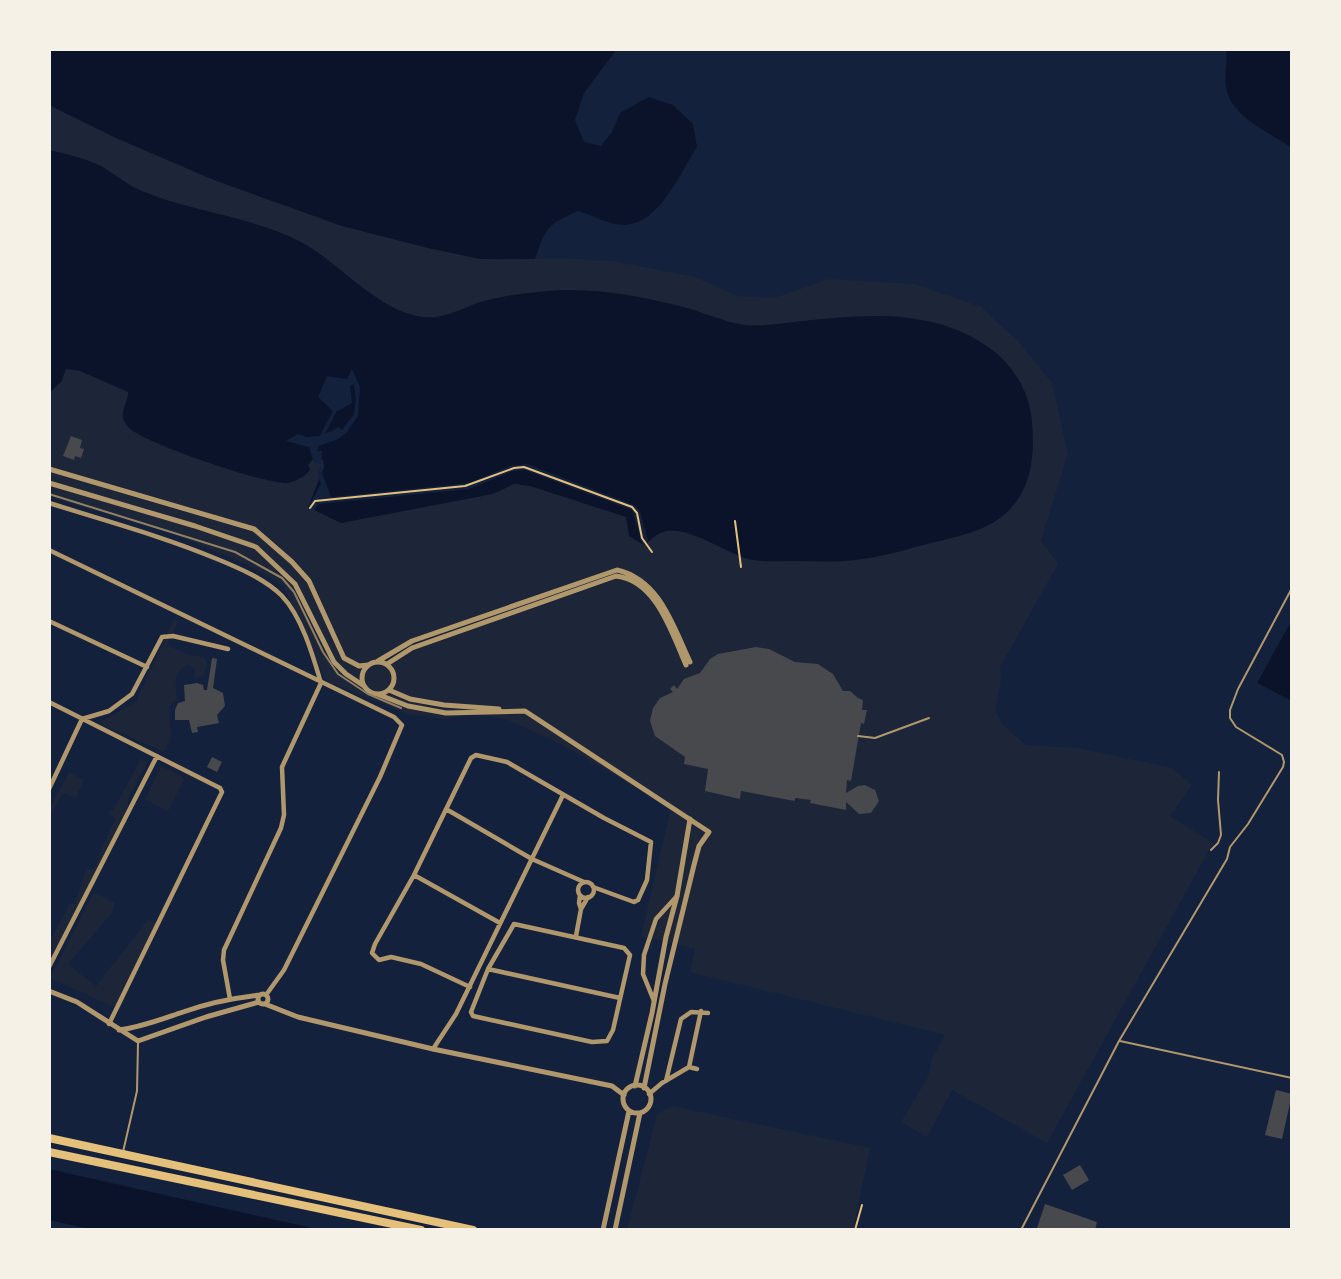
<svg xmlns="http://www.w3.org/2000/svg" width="1341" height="1279" font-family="Roboto,sans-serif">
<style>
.green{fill:#1d2539}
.water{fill:#0b132b}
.pier{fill:#14213d;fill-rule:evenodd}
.building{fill:#48494c}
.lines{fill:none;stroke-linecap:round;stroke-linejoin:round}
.path{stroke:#e5c07b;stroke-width:2}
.service{stroke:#b1986c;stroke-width:2}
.minor{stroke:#b1986c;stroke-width:4.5}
.tertiary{stroke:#b1986c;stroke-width:5}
.motorway{stroke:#e5c07b;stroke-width:8}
.rail{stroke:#918062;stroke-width:2}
</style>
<rect width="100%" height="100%" fill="#14213d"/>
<path class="green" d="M49,105L116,138L214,180L342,226L428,248L496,260L560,258L612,261L695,277L737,296L774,298L829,279L915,284L981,307L1018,341L1052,383L1068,454L1041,540L1058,564L1000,667L1001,680L995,711L1002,724L1026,745L1078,748L1172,768L1192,785L1170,816L1213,843L1047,1143L952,1090L927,1137L901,1122L928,1077L932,1058L945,1035L690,972L695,949L641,936L671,808L563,745L508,720L472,714L444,719L408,714L326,681L283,585L246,564L176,535L49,497Z
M174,619L178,622L167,645L186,654L204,657L207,663L204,676L194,678L195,669L187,665C170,677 176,683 177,700L169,706L171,739L164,752L99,723L136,702Z
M141,759L147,762L128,799V806L49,963V942L67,910L68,904H75L86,869H94C102,853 105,834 116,820L108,812L113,810Z
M161,766L185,778L168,811L145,800Z
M69,772L84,780L76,798L63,793L49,818V810Z
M94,892L115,903L111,914L68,964L96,986L148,920L157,923L120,1010L50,978Z
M673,1106L870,1148L853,1230H627L657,1114Z"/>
<path class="water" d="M49,49H617L584,93L575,120L584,142L601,146L612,132L620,113L649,97L673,105L693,124L697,147C680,173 660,223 625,225C611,226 592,215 578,211C547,225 546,227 535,259H480L428,248L342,226L214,180L116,138L49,105Z
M1226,49H1292V148C1270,133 1230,116 1226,87C1224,75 1228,61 1226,49Z
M49,150C66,154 85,158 101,166C115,174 127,185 142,191C192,212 250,216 299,241C339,262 374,307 417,316C440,321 456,311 477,303C499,296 525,293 547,291C596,287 647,297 694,310C709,315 724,321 739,324C760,328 781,323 802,321C866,314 936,308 991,349C1014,366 1030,393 1032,422C1035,456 1032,491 1004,515C984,532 955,537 931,543C908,549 885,556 862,559C839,563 815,561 792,561C779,561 765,562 752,560C727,555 689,524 663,532C656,534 650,541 644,545L629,536L626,517L530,486L514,484L493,494L341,523L308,507L324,467L323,460H312L308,465L310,470C306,476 296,481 288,483C269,486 137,441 127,426C117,412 128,405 128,392L80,371L66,369L61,382L49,393Z
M1292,620V701L1257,683Z
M49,1169L321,1230H94L49,1220Z"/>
<path class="pier" d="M352,369L360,387L358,416L346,433L338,439L319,446L317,451H322L321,470L331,497L469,483L510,466L527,464L634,505L640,511L648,541L644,545L642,543L632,510L525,470L513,471L469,489L319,504L314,510L308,507L321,484L318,474L321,464L314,463L309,447L286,441L298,434L307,437L320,436L333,411L318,397L327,376L347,379ZM354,384L356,399L354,414L342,430L339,427L325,434L336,412L352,403L350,386Z"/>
<path class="building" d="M71,436L82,440L80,448L84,449L81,458L75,456L74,460L63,456Z
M756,647L769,649L795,662L818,664L833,674L843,691H850L858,698L863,700L862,710H867L864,724L861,723L851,781L847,780L846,793L858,786L865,785L875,790L879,801L871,813L859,814L846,802V810L810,803L811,800L795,798V801L741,791L740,799L705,791L708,769L684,764L685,757L655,736L650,721L653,708L660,698L673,692L670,689L674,685L677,689L684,679L700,673L710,659L718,654Z
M212,658L217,659L213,688L223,693L225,706L217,715L219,723L197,727L198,732L192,733L189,720H175V710L178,703L185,701L184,685L197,683L203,685L204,690H207Z
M212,757L222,762L217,772L207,767Z
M1276,1090L1292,1094L1282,1139L1265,1135Z
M1080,1165L1089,1180L1072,1190L1063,1175Z
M1045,1204L1097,1222L1095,1230L1037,1228Z"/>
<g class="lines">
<path class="path" d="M310,508L315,501L465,486L514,468L524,467L632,507L637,513L642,538L652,552
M735,521L741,567
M855,1230L862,1205"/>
<path class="service" d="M858,736L875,738L929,718
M1211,850L1218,843L1221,835L1218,800L1219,772
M1120,1041L1292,1078
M123,1152L137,1091L138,1043
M1021,1230L1119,1041L1227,859L1230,847L1248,824L1283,767L1284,762L1282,755L1236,727L1230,718V710L1238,689L1292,588"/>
<path class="minor" d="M49,503C106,521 162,536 217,559C239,568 265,579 282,596C302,617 313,656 321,683L282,767L284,815L281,828L224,950L223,960L230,999
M49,550L394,717L402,725L380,777L284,970L266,995
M49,621L147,667
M49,702L220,788L222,792L109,1024
M49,789L82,719L109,711L132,694L162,637L173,636L228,649
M446,809L532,859L584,882
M414,875L500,923
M578 890a8 8 0 1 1 16 0a8 8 0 1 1-16 0Z
M580,895L579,903L581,909
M514,924L624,948L630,955L613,1030L607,1041L592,1042L473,1016L471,1012L488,969Z
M576,936L581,909L588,897
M49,967L157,756
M488,969L620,998
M470,987L421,964L391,957L379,960L372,953L375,944L414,875L471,758L476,755L507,762L604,818L651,842L647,880L638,900L634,902L593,887
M654,1001L643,974L644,955L656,919L677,896
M433,1049L456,1014L563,795
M689,1067L701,1011
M666,1081L681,1019L691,1012L708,1013
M649,1094L662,1083L689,1067L697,1069"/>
<path class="tertiary" d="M49,469L254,529L292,562L309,581L344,658L359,666L368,665
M49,483L195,526L256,547L295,584L334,662L346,674L364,686
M378,661L412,641L617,570C660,580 673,626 690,662
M362 678a16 16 0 1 1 32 0a16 16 0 1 1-32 0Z
M387,664L412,648L616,576C656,580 672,633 686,665
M389,690L410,699L444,705L499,709
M377,694L408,706L446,713L525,711L709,832L699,846L694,865L665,984L644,1088
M49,991L77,1002L138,1041L206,1017L259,1002
M258 999a5 5 0 1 1 10 0a5 5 0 1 1-10 0Z
M265,1004L298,1017L433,1049L612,1086L624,1095
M119,1030C142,1027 162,1019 183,1012C208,1003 233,998 260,995
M623 1099a14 14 0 1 1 28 0a14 14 0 1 1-28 0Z
M635,1086L652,1013L666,937L677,896L690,819
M603,1230L629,1111
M615,1230L640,1113"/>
<path class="motorway" d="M49,1138L473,1230
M49,1152L421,1230"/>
<path class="rail" d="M49,494L235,552L282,578L294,592L323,652L338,674L368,694L401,708"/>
</g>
<rect width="1341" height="1279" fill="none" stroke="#f6f1e7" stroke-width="102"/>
</svg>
